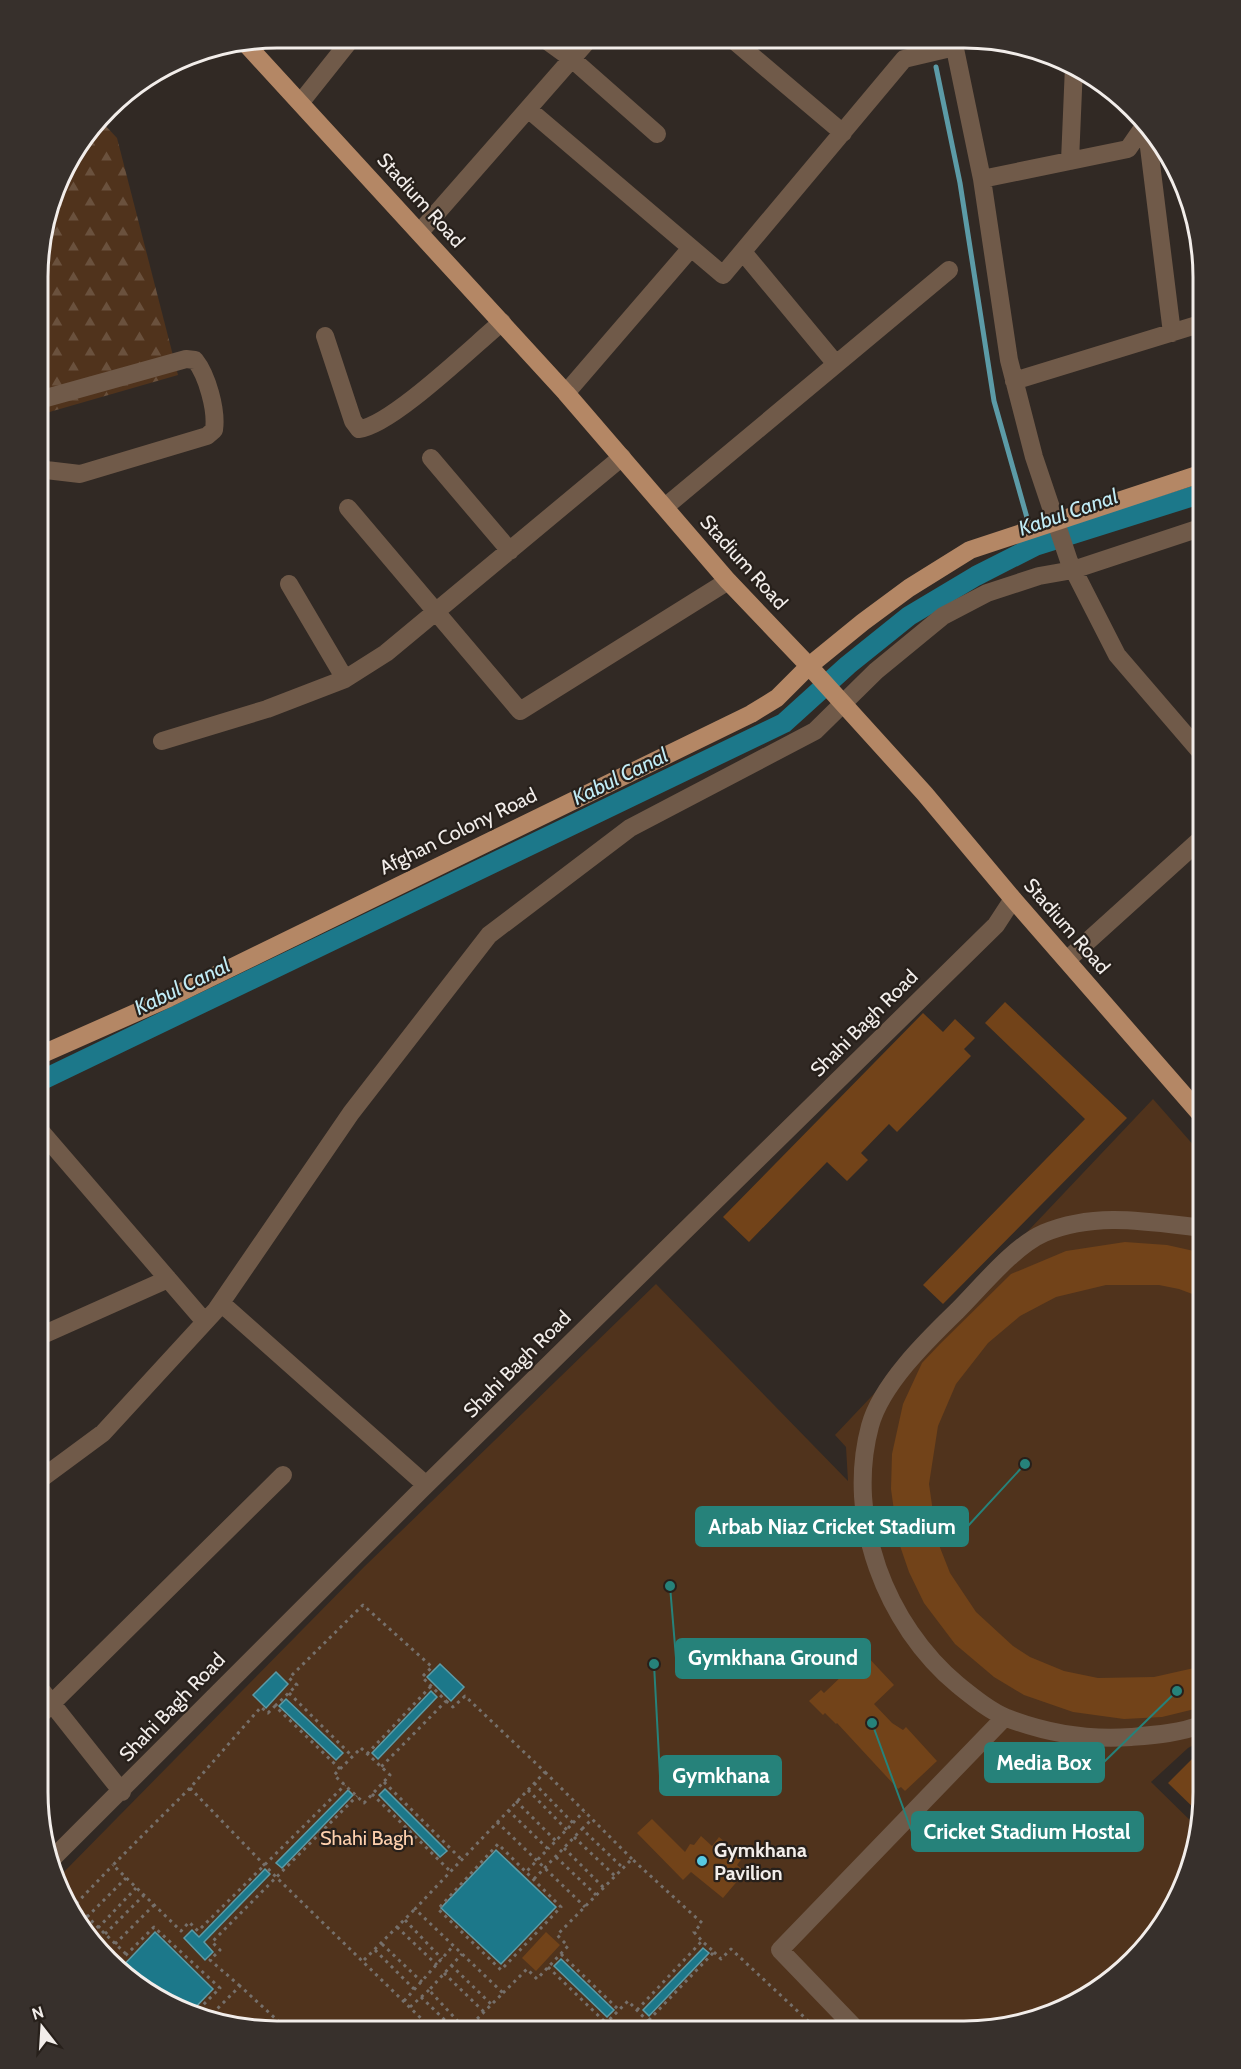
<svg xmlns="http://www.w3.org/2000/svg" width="1241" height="2069" font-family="Cabin,sans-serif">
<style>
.forest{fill:url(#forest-firs)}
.green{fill:#50331c}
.water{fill:#1c788a;stroke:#5c9ba7;stroke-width:1.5}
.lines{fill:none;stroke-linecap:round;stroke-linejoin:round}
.stream{stroke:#5c9ba7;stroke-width:5}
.canal{stroke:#1c788a;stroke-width:20}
.building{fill:#724319}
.path{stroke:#76706b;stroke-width:3;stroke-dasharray:3 4.5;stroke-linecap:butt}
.minor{stroke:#705a49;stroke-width:18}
.major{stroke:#b48765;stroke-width:18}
.poi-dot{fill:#57c9e2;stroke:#27201b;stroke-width:2}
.labels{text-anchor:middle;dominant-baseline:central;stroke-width:4.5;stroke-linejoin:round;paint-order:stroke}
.street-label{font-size:20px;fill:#f2edea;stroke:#27201b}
.park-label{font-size:20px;fill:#fed0ad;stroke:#27201b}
.poi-label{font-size:20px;font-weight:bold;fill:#f2edea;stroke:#27201b;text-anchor:start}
.water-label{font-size:21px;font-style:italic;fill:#c1ecf6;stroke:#27201b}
.rim{fill:none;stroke:#f2edea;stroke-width:3}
.leader{fill:none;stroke:#26827a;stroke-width:2}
.callout-dot{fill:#26827a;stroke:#27201b;stroke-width:2}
.callout{fill:#26827a;stroke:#26827a;stroke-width:2}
.callout-label{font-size:21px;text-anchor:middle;font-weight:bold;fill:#fff}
</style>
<defs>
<pattern id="forest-firs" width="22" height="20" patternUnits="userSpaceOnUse" patternTransform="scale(1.5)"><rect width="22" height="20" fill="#50331c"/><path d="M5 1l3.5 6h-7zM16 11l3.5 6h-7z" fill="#6a513d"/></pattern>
</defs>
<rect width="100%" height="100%" fill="#312924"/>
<path class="forest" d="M101,121L117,138L178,375L39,415L40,246L62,171Z"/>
<path class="green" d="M1153,1099L1203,1156V1740L1188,1748L1151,1782L1198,1828L1185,1883L1154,1938L1110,1982L1055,2013L964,2031L246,2029C226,2024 202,2021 184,2012C130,1986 76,1939 55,1881L364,1567L656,1284L848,1481L846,1447L835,1435Z"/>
<path class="water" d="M440,1664L464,1687L451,1701L427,1677Z
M276,1672L288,1684L266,1708L253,1695Z
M431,1691L437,1697L378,1759L372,1753Z
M286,1699L343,1753L336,1760L279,1706Z
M385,1789L447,1851L440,1857L379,1795Z
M348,1790L353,1795L282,1868L276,1863Z
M496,1850L556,1907L501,1964L441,1908Z
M265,1869L270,1874L204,1942L213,1952L205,1960L184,1938L192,1930L199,1937Z
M155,1932L213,1989L189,2014L131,1982L119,1970Z
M703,1948L709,1953L649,2016L643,2010Z
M561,1959L614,2010L607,2017L554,1966Z"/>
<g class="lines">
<path class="stream" d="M936,67L960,183L994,401L1035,546"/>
<path class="canal" d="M38,1082L784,723L848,665L909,616L976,576L1035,546L1203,493"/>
</g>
<path class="building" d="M1005,1002L1127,1118L943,1304L923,1285L1085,1119L985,1023Z
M923,1013L943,1032L955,1019L975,1038L964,1049L971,1056L897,1132L889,1124L861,1153L868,1160L847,1181L827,1162L749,1242L723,1217Z
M1125,1242L1167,1245L1203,1253V1298L1179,1289L1159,1285H1106L1056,1297L1020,1316L988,1343L956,1384L938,1426L929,1484L937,1540L950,1573L976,1612L1013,1646L1030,1657L1064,1671L1098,1678L1154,1677L1203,1666V1707L1162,1717L1124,1719L1073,1712L1024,1695L994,1677L955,1644L924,1603L909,1572L898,1540L891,1489L892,1454L903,1404L922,1363L940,1344L1011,1274L1066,1251Z
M865,1654L894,1685L874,1704L892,1723L903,1730L906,1727L937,1761L905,1791L901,1787L898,1789L837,1723L836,1724L825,1713L823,1715L809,1701L821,1690L824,1693Z
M1194,1757L1203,1765L1201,1815L1168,1783Z
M652,1819L685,1852L690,1844L694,1845L701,1836L712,1846L719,1837L743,1857L737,1865L745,1872L723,1898L691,1872L683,1880L637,1833Z
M546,1932L560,1945L536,1971L522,1958Z"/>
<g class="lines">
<path class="path" d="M289,1693L352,1756
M446,1701L453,1707L465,1696L545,1772L415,1909L503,1993L466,2030L429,1990L462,1954
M275,1706L297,1685L289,1678L363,1605L432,1667L422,1677L446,1701L381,1767
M361,1748L390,1775L364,1803L334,1775Z
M367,1754L431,1686
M340,1769L275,1706L268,1713L261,1707L190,1788L113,1865L181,1931L189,1922L198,1931L345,1785
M545,1772L632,1859
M384,1782L461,1859
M534,1783L573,1823L548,1849
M190,1788L276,1877L433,2030
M528,1790L567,1830
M372,1794L451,1872
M516,1801L556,1841
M508,1810L548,1849L526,1872L498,1844L438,1909L501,1970L561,1907L526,1872
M497,1822L585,1907
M573,1823L584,1811
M582,1829L592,1819
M574,1837L615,1876
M564,1848L604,1888
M556,1857L596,1895
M534,1879L582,1829L623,1868
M75,1905L127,1955
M71,1909L113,1865
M87,1917L126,1878
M77,1920L119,1962
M405,1920L442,1959
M397,1927L437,1965
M98,1928L136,1888
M105,1934L144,1895
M115,1944L154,1905
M382,1944L422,1982
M375,1950L414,1989
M714,1952L721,1959L731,1949L819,2031
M561,1954L619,2010
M364,1960L415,1909
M451,1965L492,2005
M115,1966L154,1927L220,1988L193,2015
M548,1967L606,2023
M444,1973L484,2012
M240,1986L210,1960L220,1950L212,1942L357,1796
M503,1993L527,1969L537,1979L568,1946L557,1935L632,1859L702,1923L694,1932L702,1941
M421,1997L455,2030
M404,2001L454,1945
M410,2007L429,1990
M637,2010L702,1941L714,1952L648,2021
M207,2019L240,1986L288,2030
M298,2030V2029
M599,2030L628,2001L657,2031"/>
<path class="minor" d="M543,38L572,59L657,134
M732,39L843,133
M953,39L982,179L1009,360L1034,457L1069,561L1117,655L1203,755
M301,102L352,38
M528,109L723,275L904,59L955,47
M1146,123L1172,333
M1070,161L1074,66
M982,179L1128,149L1146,123
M420,232L590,38
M743,252L836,364
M325,336L353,421L359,429C391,426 473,346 502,322
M1014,381L1203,323
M566,393L691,248
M431,458L510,551
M39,464L46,470L80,474L207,436L214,430C217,410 207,375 195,360L186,359L39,400
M665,507L949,270
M348,508L520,711L728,581
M289,584L345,679
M162,741L267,709L345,679L386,653L622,457
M1067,960L1203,837
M38,1128L205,1322
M221,1303L426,1485
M38,1337L168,1279
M38,1481L103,1433L216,1310L351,1113L489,935L630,828L815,731L876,671L943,616L987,593L1039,576L1073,570L1203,527
M38,1686L122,1792
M38,1717L283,1475
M1203,1724C1181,1733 1155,1735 1131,1737C1090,1740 1046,1733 1007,1718C990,1711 973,1697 958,1685C886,1625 845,1519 870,1426C881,1385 926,1341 957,1311C981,1287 1014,1246 1044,1233C1096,1211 1150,1222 1203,1228
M51,1860L421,1490L996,925L1013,899
M858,2031L780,1950L1005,1717"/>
<path class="major" d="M246,44L566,393L728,581L809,666L925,794L1013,899L1203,1117
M38,1056L169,998L751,714L777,698L809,666L863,622L909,588L970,550L1203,473"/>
</g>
<circle class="poi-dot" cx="702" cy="1861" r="6"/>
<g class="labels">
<g class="street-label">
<text transform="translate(421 200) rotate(48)">Stadium Road</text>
<text transform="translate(744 562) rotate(48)">Stadium Road</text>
<text transform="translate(458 831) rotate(-26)">Afghan Colony Road</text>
<text transform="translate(1067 926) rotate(49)">Stadium Road</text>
<text transform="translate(864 1023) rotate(-45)">Shahi Bagh Road</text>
<text transform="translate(517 1364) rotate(-45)">Shahi Bagh Road</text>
<text transform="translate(172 1707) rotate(-46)">Shahi Bagh Road</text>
</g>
<g class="park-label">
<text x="367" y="1838">Shahi Bagh</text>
</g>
<g class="poi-label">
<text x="714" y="1850">Gymkhana<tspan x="714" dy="23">Pavilion</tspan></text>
</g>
<g class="water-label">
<text transform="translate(1068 512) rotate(-19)">Kabul Canal</text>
<text transform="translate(620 776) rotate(-26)">Kabul Canal</text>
<text transform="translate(182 986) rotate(-26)">Kabul Canal</text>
</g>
</g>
<path d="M0 0H1241V2069H0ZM277 48H964A229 229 0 0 1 1193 277V1792A229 229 0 0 1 964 2021H277A229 229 0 0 1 48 1792V277A229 229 0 0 1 277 48Z" fill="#37302c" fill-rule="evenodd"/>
<path class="rim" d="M277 48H964A229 229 0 0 1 1193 277V1792A229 229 0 0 1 964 2021H277A229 229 0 0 1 48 1792V277A229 229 0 0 1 277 48Z"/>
<path class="leader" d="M1025 1464L968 1526M670 1586L676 1658M1177 1691L1104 1762M654 1664L660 1776M872 1723L912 1832"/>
<g class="callout-dot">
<circle cx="1025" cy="1464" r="6"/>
<circle cx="670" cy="1586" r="6"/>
<circle cx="1177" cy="1691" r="6"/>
<circle cx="654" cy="1664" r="6"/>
<circle cx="872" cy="1723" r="6"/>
</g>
<g class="callout">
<rect x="696" y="1507" width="272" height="39" rx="6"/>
<rect x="676" y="1639" width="194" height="39" rx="6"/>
<rect x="985" y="1743" width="119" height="39" rx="6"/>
<rect x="660" y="1756" width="121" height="39" rx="6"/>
<rect x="912" y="1812" width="231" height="39" rx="6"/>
</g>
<g class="callout-label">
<text x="832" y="1534">Arbab Niaz Cricket Stadium</text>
<text x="773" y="1665">Gymkhana Ground</text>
<text x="1044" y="1770">Media Box</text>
<text x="721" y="1783">Gymkhana</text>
<text x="1027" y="1839">Cricket Stadium Hostal</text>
</g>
<g transform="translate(42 2027) rotate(343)" stroke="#27201b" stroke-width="4.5" paint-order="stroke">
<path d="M0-4.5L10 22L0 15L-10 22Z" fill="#f2edea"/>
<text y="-9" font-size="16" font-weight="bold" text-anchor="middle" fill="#f2edea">N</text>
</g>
</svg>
